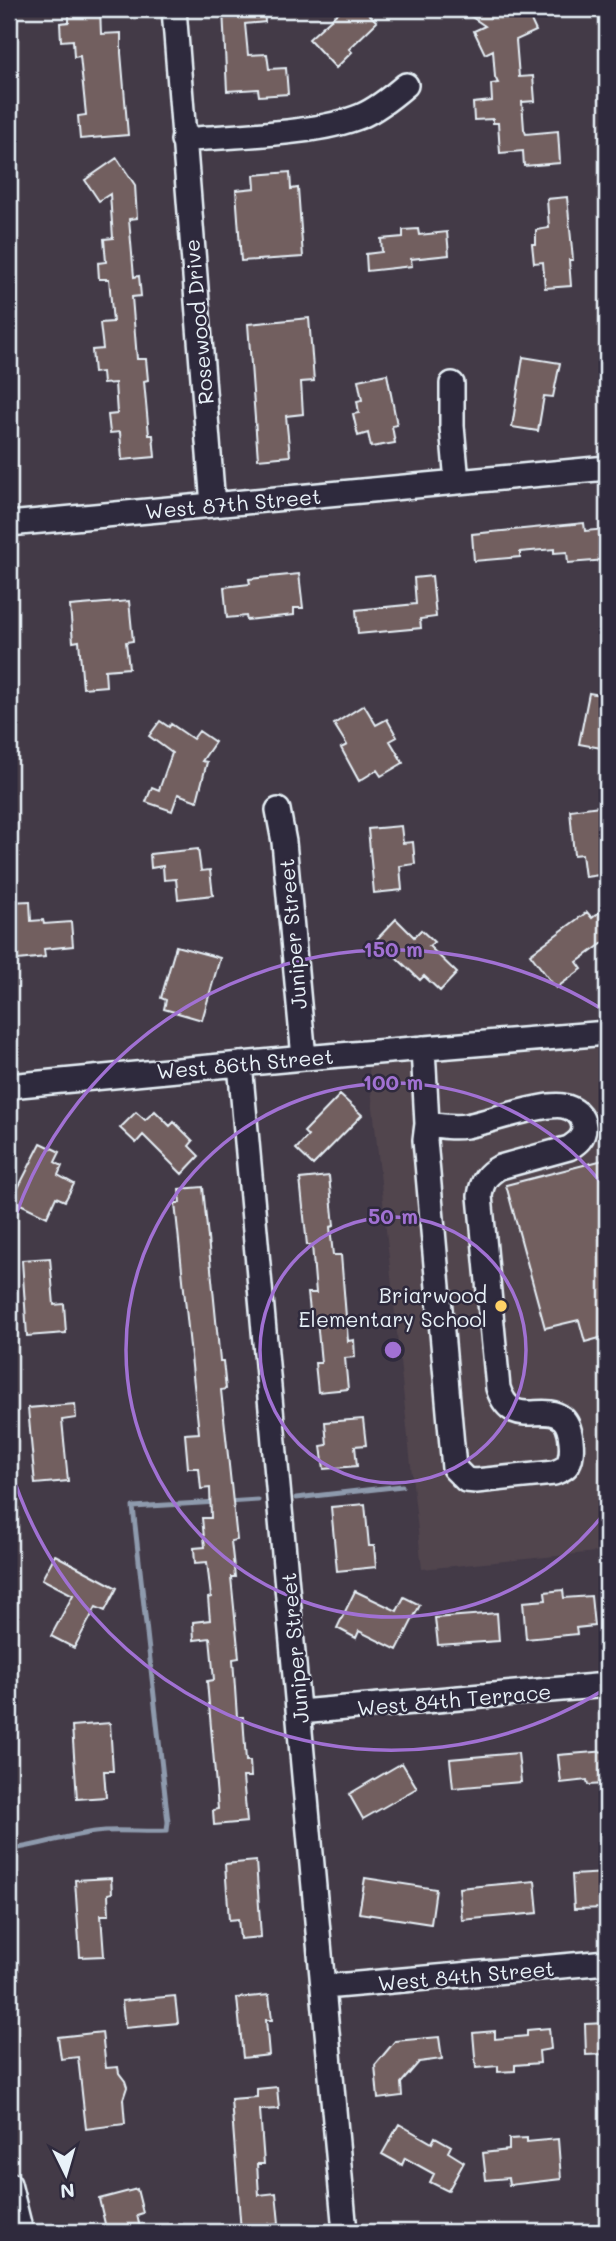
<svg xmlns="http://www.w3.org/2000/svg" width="616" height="2241" font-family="Mali,sans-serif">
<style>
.built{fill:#51454e}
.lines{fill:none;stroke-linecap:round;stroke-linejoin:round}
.stream{stroke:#8e9aad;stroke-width:5}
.building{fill:#725e5f;stroke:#e8f1f8;stroke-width:2}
.minor-casing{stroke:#e8f1f8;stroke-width:28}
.minor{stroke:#2f2a3d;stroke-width:23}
.ring{fill:none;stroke:#a171d3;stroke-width:3.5}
.poi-dot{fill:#ffd166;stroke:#2f2a3d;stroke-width:2.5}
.labels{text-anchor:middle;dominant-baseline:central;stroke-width:5;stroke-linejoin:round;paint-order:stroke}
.street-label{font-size:21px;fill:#e8f1f8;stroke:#2f2a3d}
.poi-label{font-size:21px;fill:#e8f1f8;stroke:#2f2a3d;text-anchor:end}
.centre{fill:#a171d3;stroke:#2f2a3d;stroke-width:3.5}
.ring-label{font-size:21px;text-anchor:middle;font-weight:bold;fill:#a171d3;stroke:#2f2a3d;stroke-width:5;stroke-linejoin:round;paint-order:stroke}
</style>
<rect width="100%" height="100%" fill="#433a47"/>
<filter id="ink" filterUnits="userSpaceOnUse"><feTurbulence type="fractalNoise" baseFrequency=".0143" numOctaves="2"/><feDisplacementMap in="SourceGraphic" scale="14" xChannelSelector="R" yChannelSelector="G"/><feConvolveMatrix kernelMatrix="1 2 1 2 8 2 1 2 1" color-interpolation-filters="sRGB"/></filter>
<g filter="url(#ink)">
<path class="built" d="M607,1044V1551L422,1569L368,1060Z"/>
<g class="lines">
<path class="stream" d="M296,1498L402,1486
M227,1502L258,1500
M12,1849C44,1845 73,1833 105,1831C126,1830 147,1832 167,1831L168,1822L133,1507L217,1502"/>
</g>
<path class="building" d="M69,9H100L101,34L121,33V53L128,135L80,139L78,116L86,115L80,56L74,57L73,40L61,41L60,23L69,22Z
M223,9H264L265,22L245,24L248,55L267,54L269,69L286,68L288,94L259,96L258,89L227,91Z
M342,9H364L377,22L349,49L352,52L336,68L309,39Z
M460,9H516L520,17L528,14L536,31L516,40L519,77L533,76L535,101L522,102L524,129L526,134L558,131L560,163L524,166L523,151L500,153L498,123H493V119L474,120L473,103L492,101L491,84L498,83L495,77L493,50L485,54L474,31L485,26Z
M117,158L135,185L137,218L129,219L134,277L139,276L141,296L132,297L137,359H146L148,380L144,381L149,435H153L155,457L122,460L120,432L110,433L108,415L117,414L115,383L103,384L102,372L94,373L92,350L103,349L100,323L113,322L109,279H99L98,263L106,262L104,239L113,238L110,194L99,201L85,180Z
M290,172L291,189L298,188L303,257L241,261L236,190L255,188L254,175Z
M567,197L573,260H569L571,286L545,288L543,262L534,263L532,244H536V230L549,228L547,199Z
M418,229L419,235L447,232L449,255L411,259L412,266L367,271L366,254L382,252L381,239L403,237V230Z
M309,318L314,381L301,382L303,414L286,416L290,456L258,459L248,324Z
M523,357L560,363L553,397L544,396L538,431L512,427Z
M387,374L397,425L392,426L395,443L371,447L368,433L358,436L353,414L359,413L357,401L362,400L358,380Z
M584,523L585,531L607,529V560L568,563L567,552L554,553V549L520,552V557L474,561L472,534Z
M299,574L303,608H294V615L247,620L246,616L227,618L224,587L250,584L249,579Z
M432,576L436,617L420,619L421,628L358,634L356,610L416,604L414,578Z
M129,601L133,641L126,642L129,668L105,670L106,686L83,688L79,641L73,642L70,606Z
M589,693L607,696V749L579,744Z
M364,705L376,725L387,719L397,737L390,741L403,763L381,776L377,770L359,781L341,748L347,745L334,724Z
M160,721L169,727L171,724L193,739L199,731L215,742L202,761L207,762L197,801L178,794L172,811L146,802L152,787L159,790L172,753L149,736Z
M607,805V874L585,877L582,854L574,855L570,810Z
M401,826L403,843L413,842L415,864L400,866L402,890L374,893L368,829Z
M198,849L201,871L210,870L213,895L178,899L176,879L164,880L163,866L151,868L150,854Z
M30,901L31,921L43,920L44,924L71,922L73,946L44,949L45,957L9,961V902Z
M607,906V940L577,962L582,969L556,988L530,954L587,912L592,918Z
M396,919L414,937L421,930L434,942L429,946L457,973L440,991L424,976L420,980L377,939Z
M176,946L220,958L202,1020L164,1009L166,1000L161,998Z
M340,1095L362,1115L313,1165L296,1149L308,1136L304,1132Z
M155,1111L170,1126L174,1122L193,1141L189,1146L199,1156L182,1174L143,1135L136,1143L120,1128L136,1112L145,1120Z
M41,1143L60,1152L55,1162L62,1166L58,1175L74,1184L65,1201L56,1197L47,1217L12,1200Z
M607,1159V1336L585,1342L579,1320L545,1328L506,1185Z
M329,1176L334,1226L330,1227L333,1255H341L348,1341L354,1340L355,1357L345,1358L348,1389L318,1392L315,1363H321L317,1320H311L308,1293H316L312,1245H307L300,1179Z
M203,1187L220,1361H223L226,1389L221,1390L237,1540L231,1541L235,1577H231L239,1658L233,1659L237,1717H243L246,1761H250L251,1777H243L247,1822L214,1825L213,1810L218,1809L207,1681L214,1680L210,1638L194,1640L193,1622L210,1620L208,1598L211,1597L207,1562L195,1563L194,1548L205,1547L202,1518H211L210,1488L201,1489L199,1468H188L185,1434L199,1433L175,1203H180L179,1189Z
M50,1258L54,1305L64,1304L66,1333L27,1336L22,1260Z
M75,1404L76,1418L62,1420L68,1481L35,1484L28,1408Z
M363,1419L366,1445L355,1446L357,1466L324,1469L321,1446L327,1445L325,1422Z
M365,1504L369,1546H374L376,1567L337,1571L331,1507Z
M55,1555L117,1588L105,1611L96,1607L74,1648L51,1636L73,1595L42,1579Z
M563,1590L564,1598L591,1596L594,1626L576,1628L577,1634L526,1639L523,1602L546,1600L545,1592Z
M355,1591L397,1611L404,1597L420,1605L397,1650L359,1631L356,1638L337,1628Z
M497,1613L499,1641L438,1645L435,1618Z
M110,1723L113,1771H104L106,1797L77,1799L72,1726Z
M607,1751L606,1784L588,1785L587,1780L561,1783L558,1755Z
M518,1753L521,1782L453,1788L450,1759Z
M402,1763L417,1788L363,1819L349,1794Z
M256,1861L261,1937L240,1939L238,1919L229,1920L225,1864Z
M607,1873V1908L574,1909L572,1875Z
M111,1878L112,1893L108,1894L109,1915H101L104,1956L80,1957L75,1880Z
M365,1878L436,1889L431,1924L359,1913Z
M535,1881L538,1913L462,1920L459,1888Z
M269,1995L272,2020H266L269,2055L243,2058L237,1998Z
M175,1996L178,2023L125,2028L122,2001Z
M607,2023V2054L586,2055L585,2024Z
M549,2028L551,2049L539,2051L540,2063L515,2065V2071L498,2072V2066L476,2068L473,2033L495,2031V2039L527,2036V2030Z
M102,2032L106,2068L118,2067L119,2073L125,2081L127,2087L123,2099L125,2124L86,2129L78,2057L61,2059L58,2037Z
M439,2037L442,2059L419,2062L401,2083L402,2096L378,2099L375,2065L395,2041Z
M277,2087L279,2109L260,2110L264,2164H257L259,2195L276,2193L279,2223L270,2224L271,2232H241L231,2099L257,2097V2089Z
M399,2124L432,2143L435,2137L451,2146L448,2152L464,2162L448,2191L430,2182L434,2174L405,2158L402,2165L382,2154Z
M527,2138V2142L558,2139L561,2179L509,2185L508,2178L486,2180L483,2153L509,2150V2139Z
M137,2189L143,2213L137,2215L141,2232H107L99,2199Z"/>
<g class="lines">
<defs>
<path id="minor" d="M174,9L213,505
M183,140C234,135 315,135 361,116C377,109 392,97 406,85
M452,384V426L457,482
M9,524L607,468
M278,810L284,842L304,1058
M423,1048L427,1124L425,1140L454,1468L466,1480L476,1481L554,1473C559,1471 565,1469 568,1464C574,1454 572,1426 562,1418C542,1402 512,1431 498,1388L480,1196C482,1181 487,1174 500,1167L569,1148C577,1143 584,1138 584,1127C583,1115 574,1108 563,1106C544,1102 488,1122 466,1126C452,1128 440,1126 427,1124
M240,1064L345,2232
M9,1086L304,1058L607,1033
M300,1712L607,1685
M324,1987L607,1962
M9,2184L21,2232"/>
</defs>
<use href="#minor" class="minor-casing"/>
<use href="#minor" class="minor"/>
</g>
</g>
<g class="ring">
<circle cx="393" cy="1350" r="133"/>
<path d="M606 1511A267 267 0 1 1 606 1189"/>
<path d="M605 1689A400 400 0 0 1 9 1464M9 1236A400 400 0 0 1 605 1011"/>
</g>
<circle class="poi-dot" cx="501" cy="1306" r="7"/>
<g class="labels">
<g class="street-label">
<text transform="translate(198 322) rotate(-95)">Rosewood Drive</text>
<text transform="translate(233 503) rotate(-5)">West 87th Street</text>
<text transform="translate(292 934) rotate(-95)">Juniper Street</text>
<text transform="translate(245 1063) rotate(-5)">West 86th Street</text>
<text transform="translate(294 1648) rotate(-95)">Juniper Street</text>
<text transform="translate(454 1699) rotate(-5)">West 84th Terrace</text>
<text transform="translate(466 1975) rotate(-5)">West 84th Street</text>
</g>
<g class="poi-label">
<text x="487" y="1294">Briarwood<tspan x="487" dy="24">Elementary School</tspan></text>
</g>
</g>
<circle cx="393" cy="1350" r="10" class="centre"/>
<g class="ring-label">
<text x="393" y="957">150 m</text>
<text x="393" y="1090">100 m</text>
<text x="393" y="1224">50 m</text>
</g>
<rect width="616" height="2241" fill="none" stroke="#2f2a3d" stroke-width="35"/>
<rect x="18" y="18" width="581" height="2206" fill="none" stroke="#e8f1f8" stroke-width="2.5" filter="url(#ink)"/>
<g transform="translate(66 2174) rotate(175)" stroke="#2f2a3d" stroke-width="5" paint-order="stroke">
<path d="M0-5L12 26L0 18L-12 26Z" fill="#e8f1f8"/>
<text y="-10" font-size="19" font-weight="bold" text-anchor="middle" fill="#e8f1f8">N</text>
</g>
</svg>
